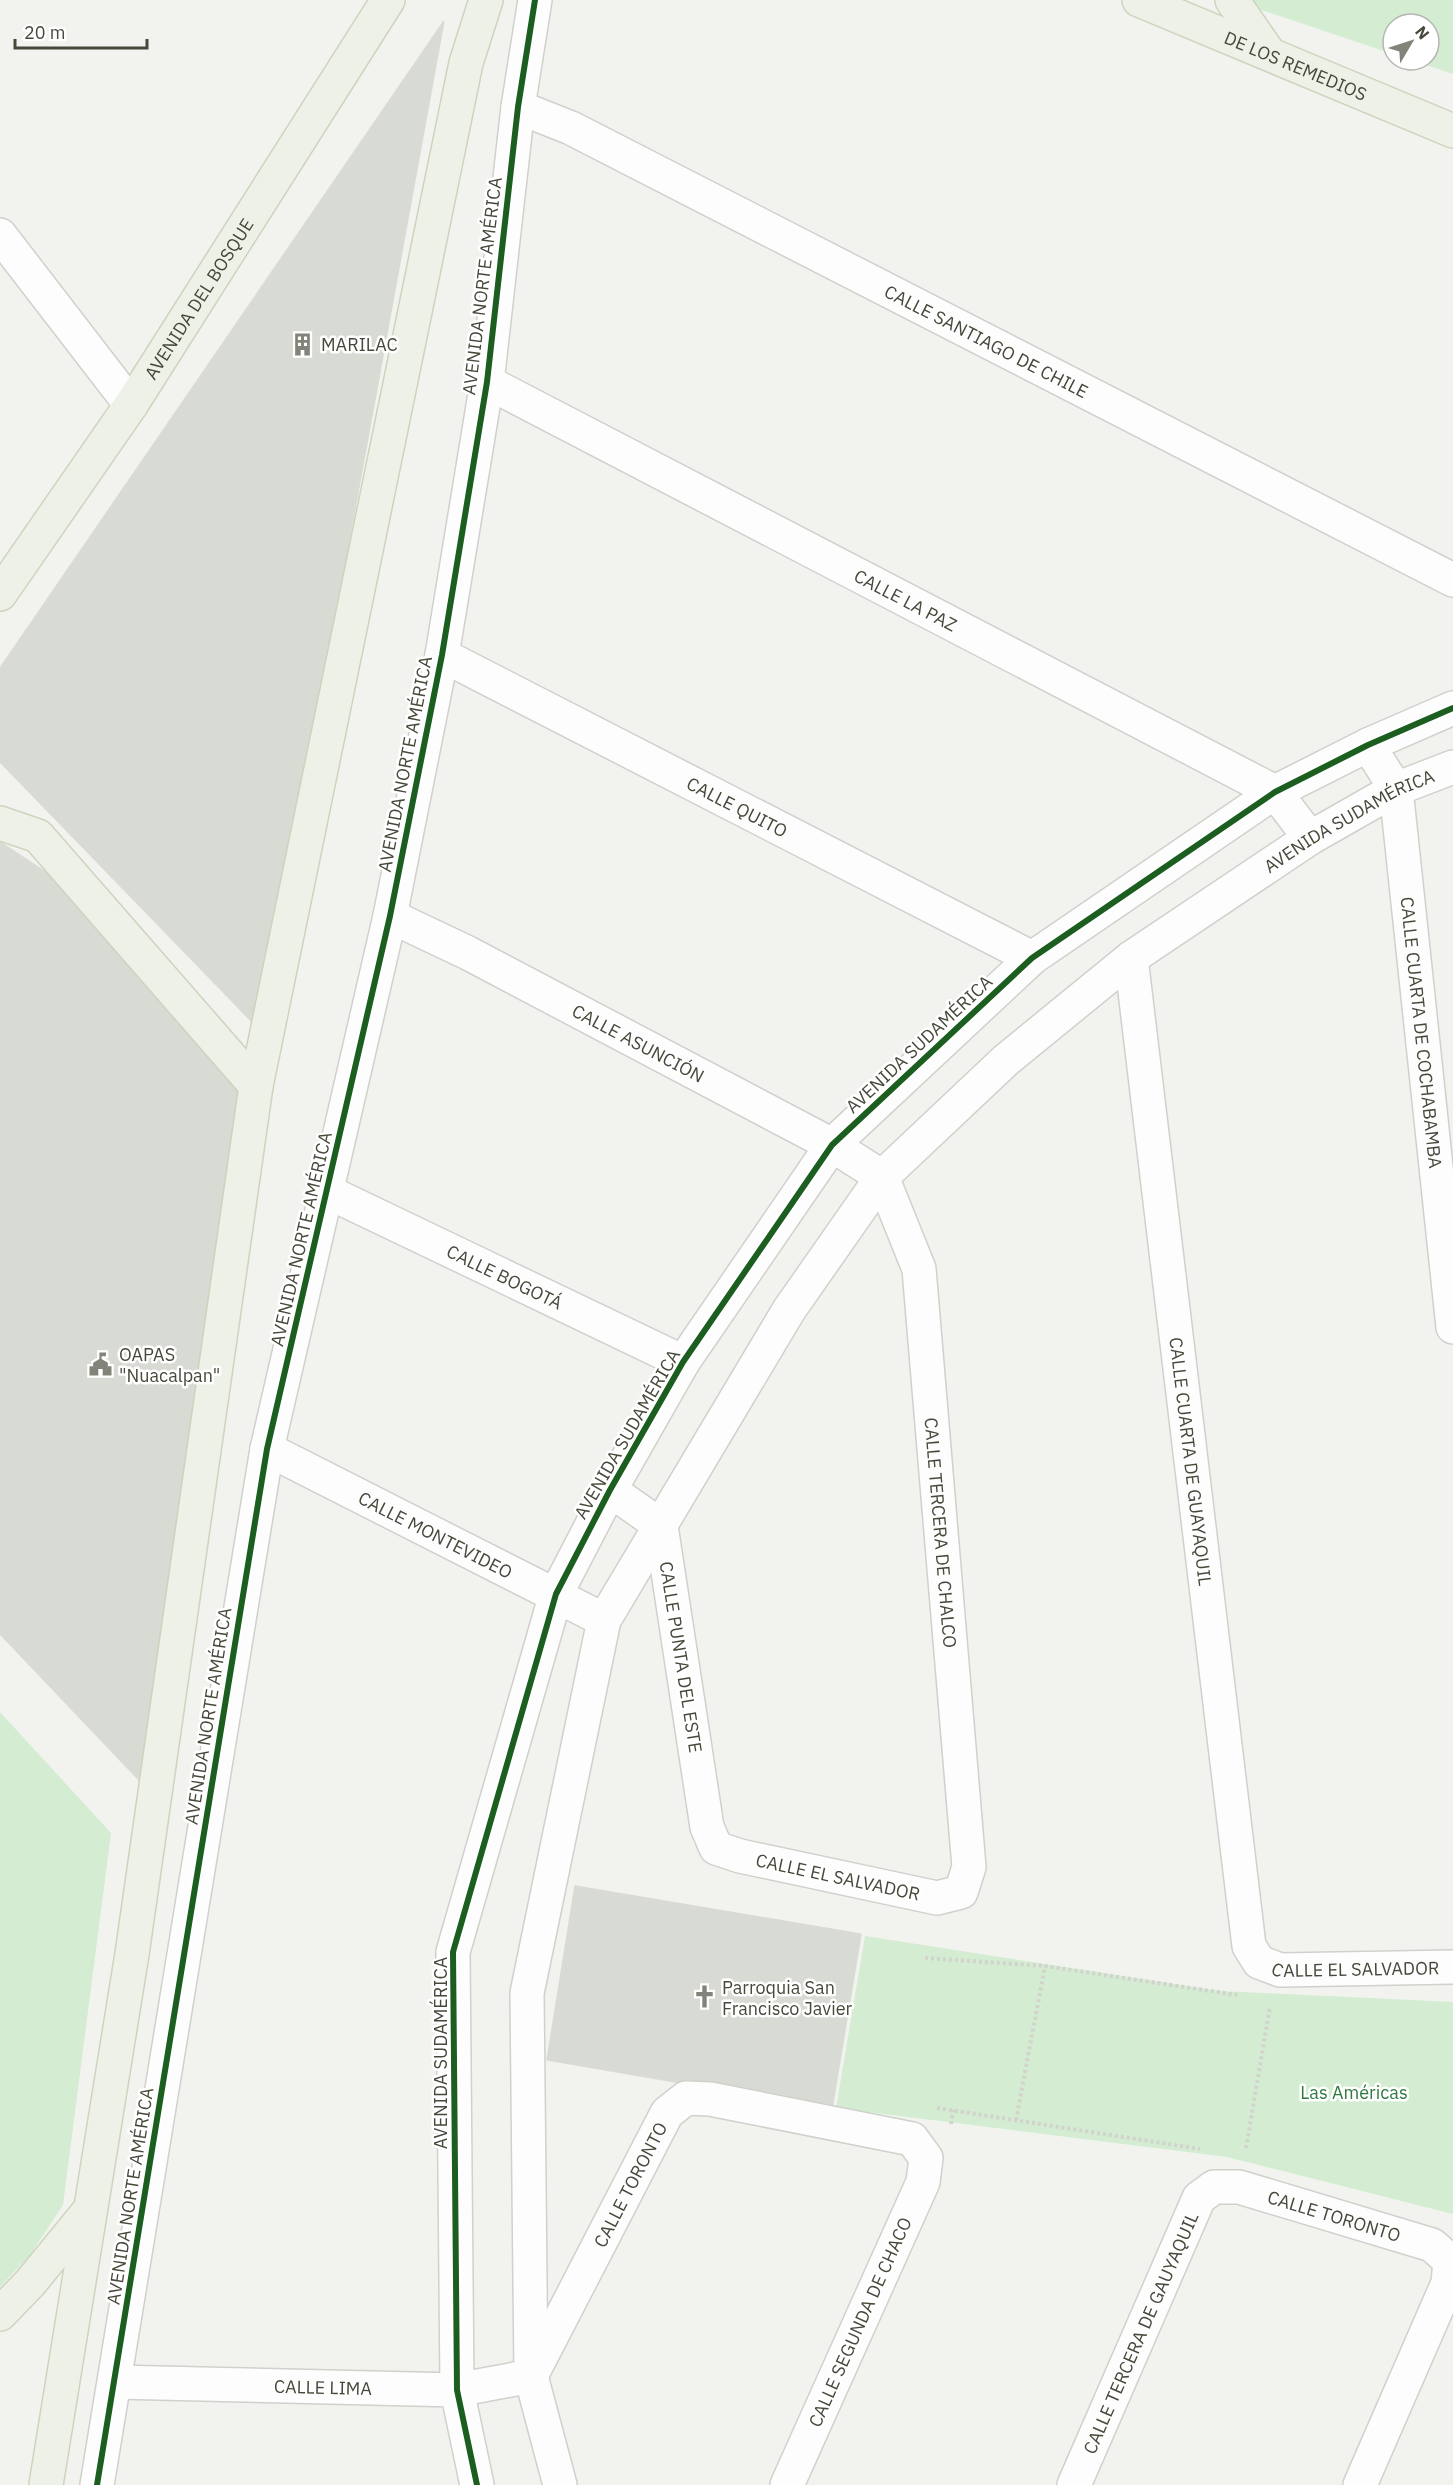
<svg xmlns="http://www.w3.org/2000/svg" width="1453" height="2485" font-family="'IBM Plex Sans',sans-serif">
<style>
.green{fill:#d3ecd2}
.building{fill:#d8dad4;stroke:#dadbd4;stroke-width:1.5}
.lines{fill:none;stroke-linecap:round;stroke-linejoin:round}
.minor-casing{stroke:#d0d1cc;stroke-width:36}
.major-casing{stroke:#cdd4be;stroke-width:36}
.path{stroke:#d2d3cd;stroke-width:4;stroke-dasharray:3 3;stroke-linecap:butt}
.minor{stroke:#fdfdfd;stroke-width:33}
.major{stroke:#eef1e7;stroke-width:33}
.cycleway-casing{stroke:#fff;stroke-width:10}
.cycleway{stroke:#1b5e20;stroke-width:6}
.labels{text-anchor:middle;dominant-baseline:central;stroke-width:5;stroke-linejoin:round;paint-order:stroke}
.street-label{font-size:18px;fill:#46493a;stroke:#fff}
.poi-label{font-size:18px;fill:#46493a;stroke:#fff;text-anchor:start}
.park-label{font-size:18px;fill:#317840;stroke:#fff}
</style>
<rect width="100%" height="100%" fill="#f2f3ef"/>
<path class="green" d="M1232,0H1453V74L1411,60H1429V24H1393V54Z
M0,1712L111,1833L63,2205L30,2255L0,2287Z
M865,1936L1220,1991L1453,2002V2214L1227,2157L836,2108Z"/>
<path class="building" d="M444,21L260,1030L0,762V668Z
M0,842L56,879L243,1095L139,1780L0,1634Z
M575,1886L861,1934L832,2109L547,2060Z"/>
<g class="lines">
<defs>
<g id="minor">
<path id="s1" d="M518,107L571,128L1453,580"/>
<path d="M0,235L131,405"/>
<path id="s2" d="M487,382L1275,792L1310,838"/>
<path id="s3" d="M442,655L1032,958"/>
<path id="s4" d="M1368,745L1396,789L1453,1327"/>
<path id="s5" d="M390,916L468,953L832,1145L882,1177L919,1269L969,1867L961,1892L937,1898L740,1856L716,1848L707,1827L661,1526L610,1490"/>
<path id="s6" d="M1131,958L1249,1946L1259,1962L1280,1970L1453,1967"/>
<path id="s7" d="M328,1192L683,1362"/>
<path id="s8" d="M267,1449L604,1620"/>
<path id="s9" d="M115,2382L457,2390L531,2376L667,2113L686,2098L710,2099L912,2139L926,2158L923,2182L787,2485"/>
<path d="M97,2485L267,1449L390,916L442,655L487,382L518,107L535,0"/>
<path d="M477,2485L457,2390L453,1952L556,1594L610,1490L683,1362L832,1145L1032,958L1275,792L1368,745L1453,708"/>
<path id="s10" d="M560,2485L531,2376L527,1993L604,1620L789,1310L882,1177L1006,1060L1131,958L1310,838L1396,789L1453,767"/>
<path id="s11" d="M1074,2485L1199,2198L1214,2187H1239L1432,2245L1450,2261L1448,2283L1360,2485"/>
</g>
<g id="major">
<path id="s12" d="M1139,0L1453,131"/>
<path d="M1232,0L1268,52"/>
<path id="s13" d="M0,594L131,405L388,0"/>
<path d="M0,823L38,836L256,1086"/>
<path d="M0,2314L30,2283L89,2211"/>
<path d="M46,2485L132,1954L256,1086L466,63L486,0"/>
</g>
</defs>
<use href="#minor" class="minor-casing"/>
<use href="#major" class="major-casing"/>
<path class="path" d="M925,1958L1045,1966L1237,1995
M937,2108L1200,2149
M1016,2120L1045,1966
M951,2124L953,2110
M1246,2148L1270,2007"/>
<use href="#minor" class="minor"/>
<use href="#major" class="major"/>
<defs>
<path id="cycleway" d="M97,2485L267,1449L390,916L442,655L487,382L518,107L535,0
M477,2485L457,2390L453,1952L556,1594L610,1490L683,1362L832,1145L1032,958L1275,792L1368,745L1453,708"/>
</defs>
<use href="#cycleway" class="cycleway-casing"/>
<use href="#cycleway" class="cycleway"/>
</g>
<defs>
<symbol id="building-bare" viewBox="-9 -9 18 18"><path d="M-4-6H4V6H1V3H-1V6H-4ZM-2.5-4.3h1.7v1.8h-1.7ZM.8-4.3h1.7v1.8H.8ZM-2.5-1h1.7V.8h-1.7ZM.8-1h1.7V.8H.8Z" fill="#828479" stroke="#fff" stroke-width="2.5" paint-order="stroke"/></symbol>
<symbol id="civic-bare" viewBox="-9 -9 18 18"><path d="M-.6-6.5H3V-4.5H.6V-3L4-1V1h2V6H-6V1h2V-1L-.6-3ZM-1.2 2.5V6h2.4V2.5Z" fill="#828479" stroke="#fff" stroke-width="2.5" paint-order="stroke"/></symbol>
<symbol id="church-bare" viewBox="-9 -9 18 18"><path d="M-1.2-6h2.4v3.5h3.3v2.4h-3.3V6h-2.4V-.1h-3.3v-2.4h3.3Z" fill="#828479" stroke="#fff" stroke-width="2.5" paint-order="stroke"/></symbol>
</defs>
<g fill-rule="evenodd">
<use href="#building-bare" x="286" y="328" width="33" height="33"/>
<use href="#civic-bare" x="84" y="1348" width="33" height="33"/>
<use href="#church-bare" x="688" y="1980" width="33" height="33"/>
</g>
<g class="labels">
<g class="street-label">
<text stroke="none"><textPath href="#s12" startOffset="170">DE LOS REMEDIOS</textPath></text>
<text transform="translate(482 286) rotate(-83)">AVENIDA NORTE AMÉRICA</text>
<text stroke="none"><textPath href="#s13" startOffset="356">AVENIDA DEL BOSQUE</textPath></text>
<text stroke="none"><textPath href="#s1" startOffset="524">CALLE SANTIAGO DE CHILE</textPath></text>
<text stroke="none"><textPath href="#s2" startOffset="472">CALLE LA PAZ</textPath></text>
<text transform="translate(405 764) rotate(-79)">AVENIDA NORTE AMÉRICA</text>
<text stroke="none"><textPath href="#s3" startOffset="332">CALLE QUITO</textPath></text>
<text stroke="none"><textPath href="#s10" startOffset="1990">AVENIDA SUDAMÉRICA</textPath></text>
<text stroke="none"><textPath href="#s4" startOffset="297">CALLE CUARTA DE COCHABAMBA</textPath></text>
<text stroke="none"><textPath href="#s5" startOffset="279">CALLE ASUNCIÓN</textPath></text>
<text transform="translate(919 1044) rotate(-43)">AVENIDA SUDAMÉRICA</text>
<text transform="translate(301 1239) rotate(-77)">AVENIDA NORTE AMÉRICA</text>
<text stroke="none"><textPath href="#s7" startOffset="196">CALLE BOGOTÁ</textPath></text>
<text transform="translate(627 1434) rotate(-60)">AVENIDA SUDAMÉRICA</text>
<text stroke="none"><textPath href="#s6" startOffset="507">CALLE CUARTA DE GUAYAQUIL</textPath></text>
<text stroke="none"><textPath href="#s5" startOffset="921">CALLE TERCERA DE CHALCO</textPath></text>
<text stroke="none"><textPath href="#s8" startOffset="189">CALLE MONTEVIDEO</textPath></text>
<text transform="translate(681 1657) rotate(81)">CALLE PUNTA DEL ESTE</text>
<text transform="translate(208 1716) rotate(-81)">AVENIDA NORTE AMÉRICA</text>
<text transform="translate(838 1877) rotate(12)">CALLE EL SALVADOR</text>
<text stroke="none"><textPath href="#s6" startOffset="1112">CALLE EL SALVADOR</textPath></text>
<text transform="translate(440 2053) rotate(-90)">AVENIDA SUDAMÉRICA</text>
<text stroke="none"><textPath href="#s9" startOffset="633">CALLE TORONTO</textPath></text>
<text transform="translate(130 2196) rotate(-81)">AVENIDA NORTE AMÉRICA</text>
<text stroke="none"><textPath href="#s11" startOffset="456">CALLE TORONTO</textPath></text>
<text transform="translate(860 2322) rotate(-66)">CALLE SEGUNDA DE CHACO</text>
<text stroke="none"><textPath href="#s11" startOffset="166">CALLE TERCERA DE GAUYAQUIL</textPath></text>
<text stroke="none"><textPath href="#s9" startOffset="208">CALLE LIMA</textPath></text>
</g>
<g class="poi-label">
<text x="321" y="344">MARILAC</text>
<text x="119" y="1354">OAPAS<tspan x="119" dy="21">"Nuacalpan"</tspan></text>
<text x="722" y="1987">Parroquia San<tspan x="722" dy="21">Francisco Javier</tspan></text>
</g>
<g class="park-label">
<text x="1354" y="2092">Las Américas</text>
</g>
</g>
<g transform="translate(1411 42) rotate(51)"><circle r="28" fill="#ffffff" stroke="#b5b6b0" stroke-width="1.5"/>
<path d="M0-4.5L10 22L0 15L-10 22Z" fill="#828479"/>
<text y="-9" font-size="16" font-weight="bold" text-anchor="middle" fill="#46493a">N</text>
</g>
<path d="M15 39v9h132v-9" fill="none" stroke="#46493a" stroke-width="3"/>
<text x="24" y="39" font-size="18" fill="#46493a" stroke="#ffffff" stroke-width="4.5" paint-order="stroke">20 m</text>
</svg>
